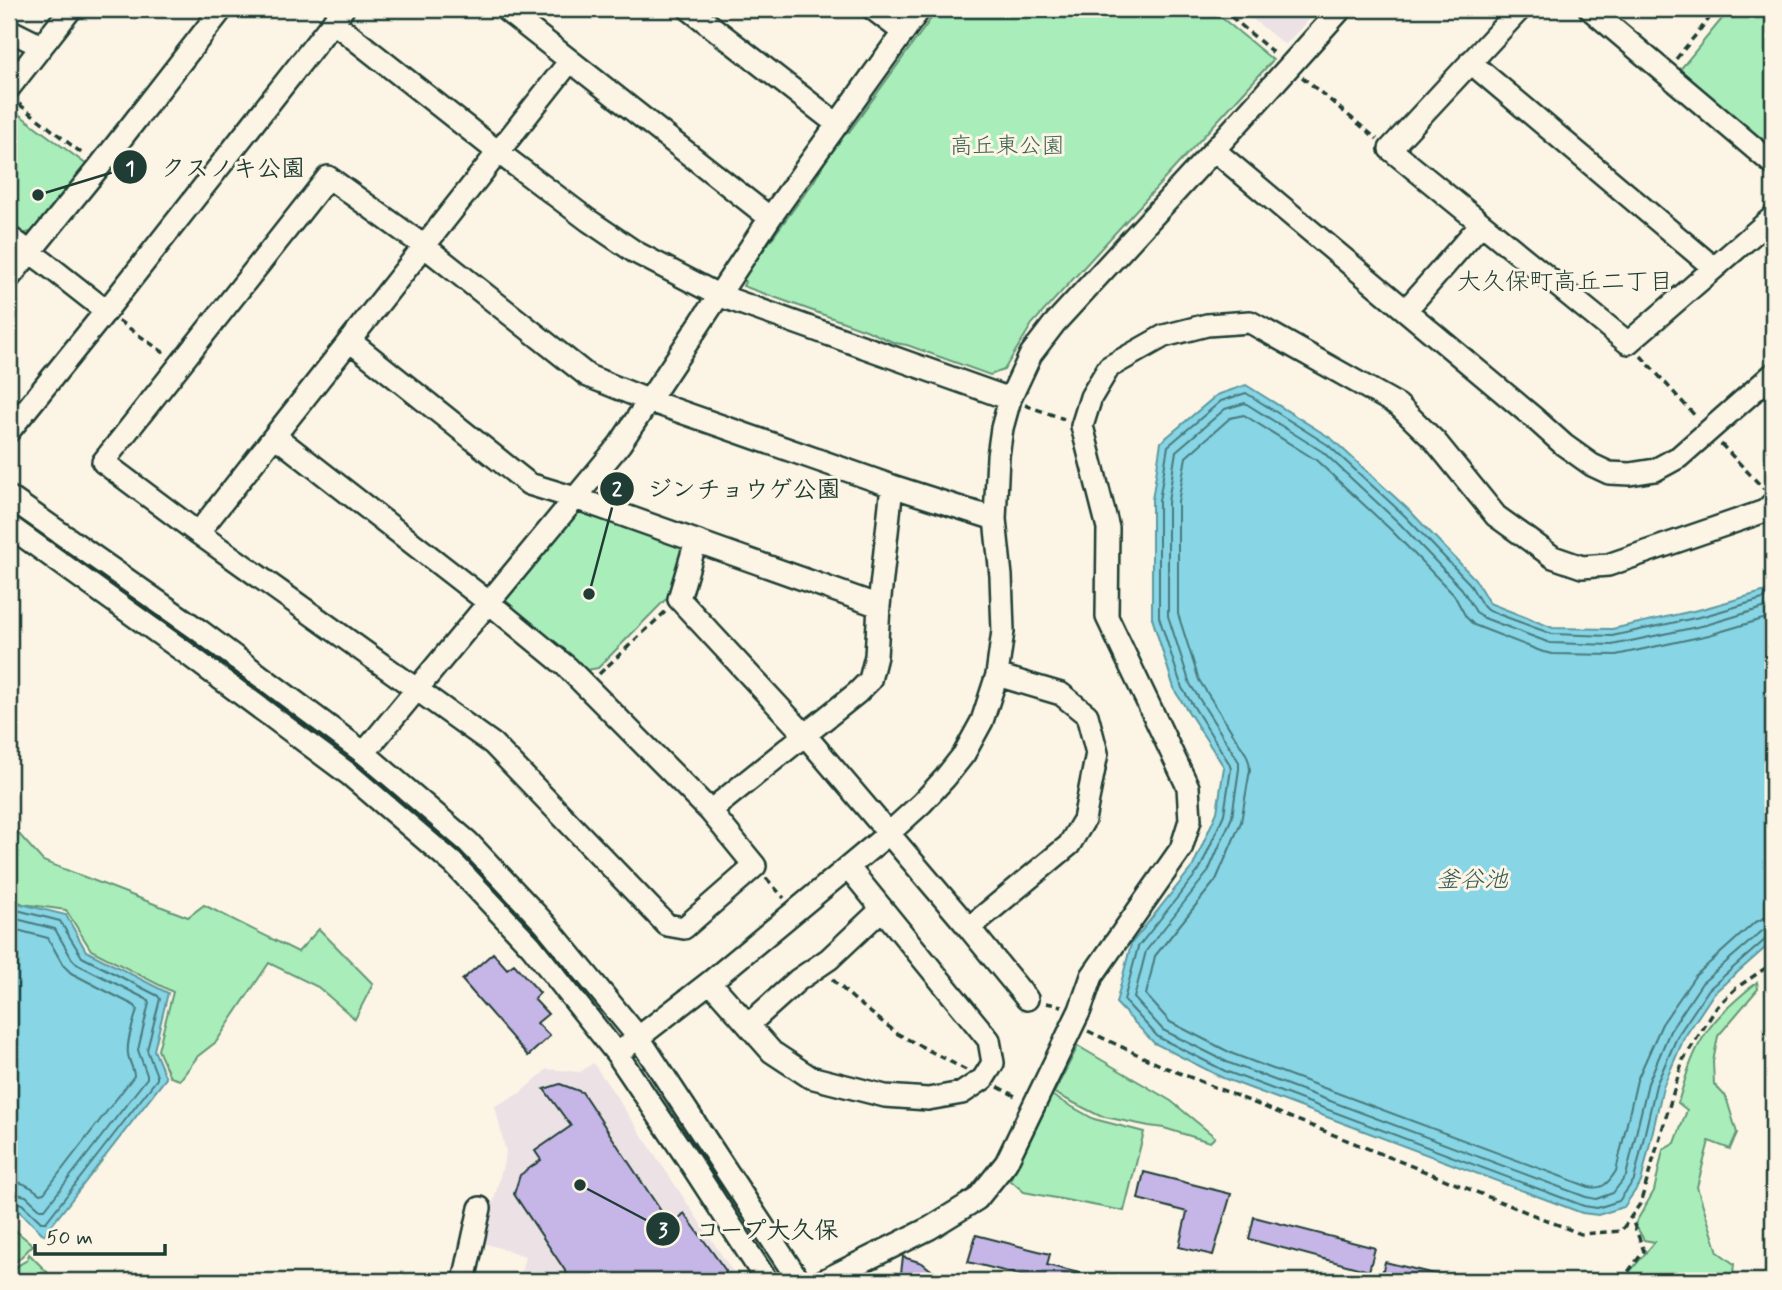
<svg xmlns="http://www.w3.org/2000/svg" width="1782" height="1290" font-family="Mynerve,'Klee One',sans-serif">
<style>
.built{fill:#ece2e6}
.green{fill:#a9eeba;stroke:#649677;stroke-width:2}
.water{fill:#87d5e5;stroke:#5d989e;stroke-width:2}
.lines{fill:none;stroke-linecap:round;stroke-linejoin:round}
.shore{stroke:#497a7b;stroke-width:2}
.building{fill:#c6b6e7;stroke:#1f3d34;stroke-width:2}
.minor-casing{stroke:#1f3d34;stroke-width:26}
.path{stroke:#1f3d34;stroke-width:3.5;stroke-dasharray:7 5;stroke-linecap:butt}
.minor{stroke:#fcf5e5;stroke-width:21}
.labels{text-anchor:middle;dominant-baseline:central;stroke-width:6;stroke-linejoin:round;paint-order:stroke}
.park-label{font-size:23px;fill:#3b604f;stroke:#fcf5e5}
.neighbourhood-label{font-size:24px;fill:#1f3d34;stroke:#fcf5e5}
.water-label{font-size:24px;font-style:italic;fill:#345b57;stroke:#fcf5e5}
.leader{fill:none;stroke:#1f3d34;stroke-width:2.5}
.callout-dot{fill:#1f3d34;stroke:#fcf5e5;stroke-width:2.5}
.mark-label{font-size:21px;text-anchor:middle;font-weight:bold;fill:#fff}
.callout-label{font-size:24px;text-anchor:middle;font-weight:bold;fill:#1f3d34;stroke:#fcf5e5;stroke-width:6;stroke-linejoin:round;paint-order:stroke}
</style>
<rect width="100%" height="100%" fill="#fcf5e5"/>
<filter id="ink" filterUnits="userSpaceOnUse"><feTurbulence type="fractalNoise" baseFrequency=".0143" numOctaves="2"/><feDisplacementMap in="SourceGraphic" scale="14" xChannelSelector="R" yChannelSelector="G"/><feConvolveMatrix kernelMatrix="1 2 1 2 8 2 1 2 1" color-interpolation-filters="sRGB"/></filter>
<g filter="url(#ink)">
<path class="built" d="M1240,9H1319L1285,45Z
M593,1063L610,1087L739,1281H519L525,1256L483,1243L506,1153L495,1106L520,1093L547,1069L580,1072Z"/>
<path class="green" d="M938,9H1211L1273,60L1032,324L1004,370L990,375L907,345L895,343L866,330L743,286L745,282L743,278L814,181L843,129L849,132Z
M1730,9H1758L1767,12H1773V151L1678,72Z
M9,107L87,165L44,228L23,234L9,224Z
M575,513H587L683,544L689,551L674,591L598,668L587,670L503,604L505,598Z
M9,823L43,861L188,917L204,905L298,952L319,929L373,984L355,1019L318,987L269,963L216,1042L198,1056L180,1080L170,1077L158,1050L173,992L91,950L66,910L23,904L9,897Z
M1757,982L1758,989L1718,1036L1713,1062L1714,1084L1726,1097L1737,1133L1730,1149L1709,1141L1697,1187L1718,1252L1734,1264L1732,1281H1622L1655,1242L1644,1240L1635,1224L1654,1191L1663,1150L1675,1143L1687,1110L1678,1103C1684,1083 1690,1060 1701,1041C1714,1017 1736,1000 1757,982Z
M1078,1046L1171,1101L1215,1137L1210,1142L1164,1128L1149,1126L1100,1116L1054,1093Z
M1051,1095L1094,1119L1144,1132L1124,1211L1024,1192L1010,1180Z
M9,1225L33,1245L18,1260L9,1265Z
M29,1254L56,1281H9V1271L27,1260Z"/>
<path class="water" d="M1246,385L1332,439L1410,511L1475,579L1489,603L1553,628L1612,629L1702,609L1773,589V941L1714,993L1684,1038L1663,1087L1641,1182L1624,1207L1598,1215L1582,1213L1223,1078L1154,1043L1116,1003L1131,944L1193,866L1217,812L1224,767L1175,691L1152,618V500L1161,442L1217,395Z
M9,901L66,915L86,951L168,993L154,1050L166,1078L44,1235L18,1210L9,1206Z"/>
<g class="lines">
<path class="shore" d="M1773,596L1704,616L1612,636L1552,634L1487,610L1483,606L1469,583L1405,516L1328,445L1246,393L1221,401L1168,446L1159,501V617L1182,688L1229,763L1231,769L1224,814L1200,869L1138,947L1124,1000L1158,1037L1225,1071L1584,1206L1597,1208L1619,1201L1634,1180L1656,1085L1678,1035L1709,989L1766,939L1773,937
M1773,605L1706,625L1612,645L1550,643L1484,618L1476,612L1462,589L1399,523L1323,452L1245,403L1225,409L1176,451L1168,502V616L1190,684L1239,762V769L1232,817L1208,872L1146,951L1134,998L1163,1030L1229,1063L1586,1197L1596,1199L1613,1193L1626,1176L1648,1083L1670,1031L1702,983L1761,932L1767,928H1773
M1773,616L1709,635L1616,655L1553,654L1543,652L1474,625L1466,617L1454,595L1391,530L1316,460L1244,415L1230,418L1186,457L1178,502V614L1199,680L1246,754L1249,762L1250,770L1241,822L1216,880L1155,956L1146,995L1170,1022L1233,1054L1589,1187C1603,1190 1609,1182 1616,1171L1637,1080L1662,1024L1695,976L1754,923L1764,918L1773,917
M9,908L60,921L82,957L158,996L160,999L147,1050L157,1076V1079L46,1222H41L22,1204L9,1200
M9,917L55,929L72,959L77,964L148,1000L149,1003L138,1050L147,1075V1078L45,1209H40L26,1196L9,1192
M9,928L48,938L63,965L71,973L135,1006L137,1009C134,1023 126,1040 128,1054C129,1062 134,1069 134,1076L44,1193L40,1194C31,1186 21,1181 9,1181"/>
</g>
<path class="building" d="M493,953L507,969L514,964L540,993L534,999L548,1014L537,1023L550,1036L528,1056L462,980Z
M560,1084L582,1092L667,1220L673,1215L677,1221L684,1213L726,1271L725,1281H572L514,1194L520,1175L541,1160L535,1151L571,1126L544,1089Z
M1144,1172L1231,1194L1213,1255L1179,1247L1187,1212L1138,1199Z
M1254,1217L1375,1248L1369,1271L1249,1239Z
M976,1235L1050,1254L1047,1265L1091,1276V1281H1044L968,1262Z
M903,1257L922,1263L945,1281H922L921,1279L901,1273Z
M1385,1262L1443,1276V1281H1380Z"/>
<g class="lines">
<defs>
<path id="minor" d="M509,9L507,11L770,218
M689,9L837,124
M873,9L903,32
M1520,9L1390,149L1628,343L1773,217
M1590,9L1773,164
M333,22L498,152L588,220L635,252L718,295L1010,399
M9,30L41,46
M1470,62L1714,268
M9,88L71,9
M1214,150L1534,418L1564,445L1592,465L1609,473L1630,474L1655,470L1679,457L1773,374
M9,237L45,263L106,311
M9,278L99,167L222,9
M1406,310L1481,224
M350,341L529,484L575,498L879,606
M9,431L106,311L343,9
M275,436L488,602L567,667L710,811L857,693L870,680L876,656L879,606L892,486
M9,497L200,631L364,753L468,842L545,924L639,1038L799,1281
M9,526L186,653L350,775L454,864L531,946L617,1054L689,1161L767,1281
M198,533L570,61
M696,541L679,599L805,735L969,928L1069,845L1084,820L1097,753L1087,715L1061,694L997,675
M364,753L620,444L770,218L920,9
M710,811L755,866L684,928L667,925L493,744L198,533L103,462L328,177L424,246L588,376L650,401L892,486L995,519
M969,928L1027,999
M710,982L772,1052L810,1077L885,1096L928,1099L962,1093L983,1079L993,1063L989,1040L848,867
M748,1025L798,980L829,959L882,909
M617,1054L710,982L888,834L922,803L945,778L964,754L982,721L997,675L1003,631L1001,576L995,519L998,456L1002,428L1010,399L1031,354L1054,324L1214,150L1341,9
M464,1281L480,1208
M823,1281L930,1228L977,1199L1006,1163L1080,1010L1092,976L1181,849L1190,820L1188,787L1107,617L1108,528L1082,426L1091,397L1109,367L1164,336L1207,325L1250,322L1398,405L1435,441L1496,516L1553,557L1582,567L1608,565L1765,511L1773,503"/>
</defs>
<use href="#minor" class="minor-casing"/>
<path class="path" d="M1222,9L1275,54
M1676,59L1717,9
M1302,77L1377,139
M19,104L84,155
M119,321L167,355
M1641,356L1697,418
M1025,405L1064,419
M1721,444L1764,489
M599,674L665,612
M766,878L784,898
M832,979L856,1001L898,1034L966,1070
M1046,1003L1062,1006
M1088,1031L1162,1066L1581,1234L1621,1231L1640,1204L1683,1060L1717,1007L1736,988L1773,963
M998,1087L1019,1098
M1621,1281L1644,1251L1631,1217"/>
<use href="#minor" class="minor"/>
</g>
</g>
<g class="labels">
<g class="park-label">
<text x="1007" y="147">高丘東公園</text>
</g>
<g class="neighbourhood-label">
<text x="1565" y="282">大久保町高丘二丁目</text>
</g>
<g class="water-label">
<text x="1472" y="880">釜谷池</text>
</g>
</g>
<path class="leader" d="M38 195L130 167M589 594L617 489M580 1185L663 1229"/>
<g class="callout-dot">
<circle cx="38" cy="195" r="7"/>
<circle cx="589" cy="594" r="7"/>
<circle cx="580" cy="1185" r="7"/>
<circle cx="130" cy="167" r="18"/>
<circle cx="617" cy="489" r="18"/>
<circle cx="663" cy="1229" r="18"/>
</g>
<g class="mark-label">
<text x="130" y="175">1</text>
<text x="617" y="496">2</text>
<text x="663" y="1237">3</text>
</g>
<g class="callout-label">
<text x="233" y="176">クスノキ公園</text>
<text x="744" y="497">ジンチョウゲ公園</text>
<text x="767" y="1238">コープ大久保</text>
</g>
<rect width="1782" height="1290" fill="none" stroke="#fcf5e5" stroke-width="35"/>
<rect x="18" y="18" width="1747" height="1255" fill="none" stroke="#1f3d34" stroke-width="2.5" filter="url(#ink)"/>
<path d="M35 1244v10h130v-10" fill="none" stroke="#1f3d34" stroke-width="3.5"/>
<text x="46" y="1244" font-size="21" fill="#1f3d34" stroke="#fcf5e5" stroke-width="5" paint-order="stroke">50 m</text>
</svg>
